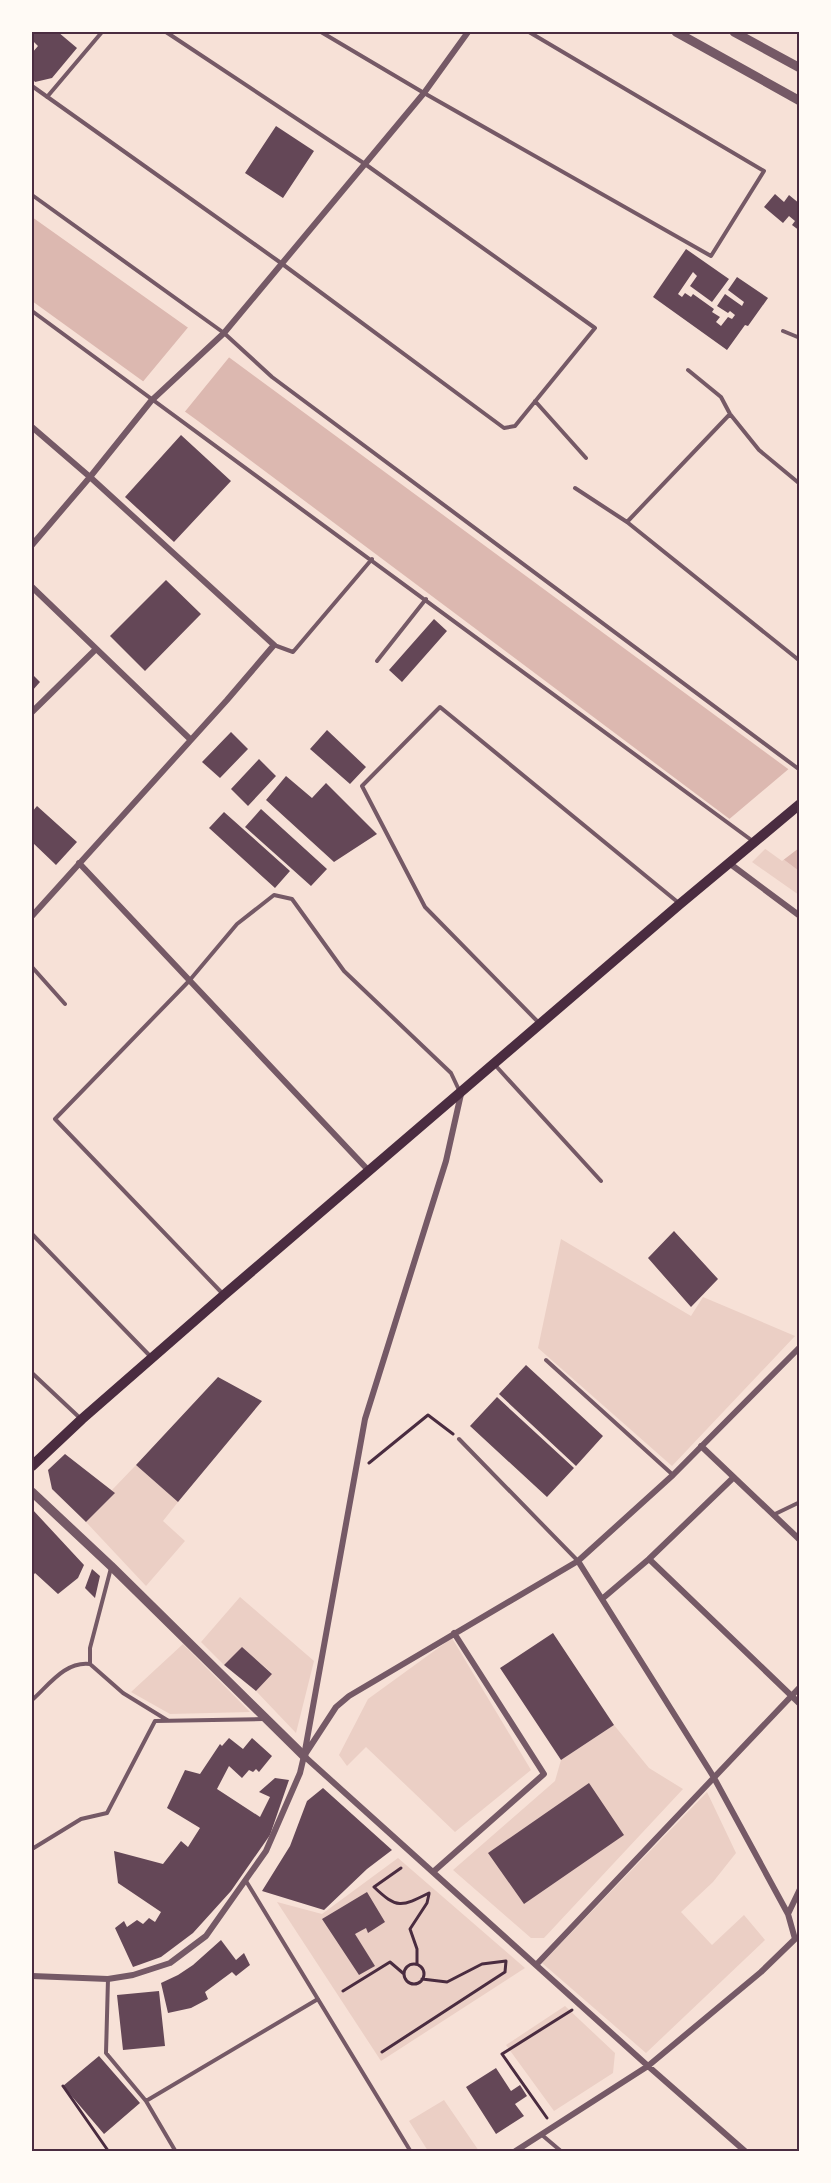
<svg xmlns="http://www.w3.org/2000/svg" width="831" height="2183" font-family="'Fira Sans',sans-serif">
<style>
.green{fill:#ebcfc5}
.water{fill:#dcb8b0}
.pier{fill:#f7e1d7}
.building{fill:#644757}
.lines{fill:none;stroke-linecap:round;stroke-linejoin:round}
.path{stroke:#4a2c40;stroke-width:3}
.service{stroke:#755966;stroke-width:4}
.minor{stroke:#755966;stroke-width:6}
.tertiary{stroke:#755966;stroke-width:9}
.primary{stroke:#4a2c40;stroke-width:10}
.neatline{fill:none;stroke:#4a2c40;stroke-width:2}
</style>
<rect width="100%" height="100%" fill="#f7e1d7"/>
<path class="green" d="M767,847L799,871V895L752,862Z
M561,1239L691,1316L703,1297L795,1336L672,1466L538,1348Z
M136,1465L178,1502L163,1521L185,1541L146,1586L86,1522L114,1494L112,1490Z
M240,1597L314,1661L296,1733L256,1691L272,1673L242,1648L224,1665L201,1642Z
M452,1638L531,1770L455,1832L366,1747L347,1766L339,1755L368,1699Z
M183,1644L250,1712L170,1714L131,1692Z
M614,1725L649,1768L683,1789L544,1938H531L453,1870L555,1781L561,1760Z
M707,1792L736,1853L713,1882L681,1912L712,1945L744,1915L765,1940L646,2053L542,1963Z
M398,1858L525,1968L381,2061L277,1902L322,1914Z
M565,2006L615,2053L613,2073L554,2111L506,2045Z
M444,2100L479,2151H428L409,2121Z"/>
<path class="water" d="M32,217L211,344L799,777V871L198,421L32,301Z"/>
<path class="pier" d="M190,325L231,355L183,414L141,384Z
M791,767L800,773L799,848L782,861L727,821Z"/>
<path class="building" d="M32,32H58L77,48L52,78L35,82L32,78V53L38,46L32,40Z
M276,126L314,151L283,198L245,173Z
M775,194L784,202L789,195L800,204V231L792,225L795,221L789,216L783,223L764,207Z
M686,249L729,279L712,302L690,286L697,276L693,272L678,294L682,297L685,293L691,297L693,294L714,309L712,312L720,317L716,322L721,326L728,317L732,319L735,315L730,311L728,313L717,306L725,294L742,306L744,302L728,290L737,277L768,298L748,326L745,325L727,350L653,297Z
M181,435L231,481L174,542L125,497Z
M166,580L201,614L145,671L110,636Z
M434,619L447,631L402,682L389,670Z
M32,674L40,682L32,691Z
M327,730L366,767L350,784L310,749Z
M231,732L248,749L220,778L202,762Z
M259,759L276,776L248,806L231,789Z
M286,776L312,798L326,783L377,834L334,862L266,800Z
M37,806L77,842L56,865L32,842V812Z
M261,809L327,869L311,886L245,827Z
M224,812L290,871L275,888L209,828Z
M674,1231L718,1279L691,1307L648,1258Z
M526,1365L603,1436L576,1466L499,1394Z
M218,1377L262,1401L178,1502L136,1465Z
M497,1397L574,1468L547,1497L470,1426Z
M65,1454L115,1493L86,1522L52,1489L48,1470Z
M32,1509L84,1565L78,1578L58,1594L35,1573L32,1577Z
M92,1569L100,1576L95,1598L85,1588Z
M553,1633L614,1725L561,1760L500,1668Z
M242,1647L272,1674L256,1691L224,1665Z
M229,1738L243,1749L252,1738L272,1756L259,1772L256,1769L253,1772L249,1770L242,1778L229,1766L217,1789L260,1817L270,1797L259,1792L275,1778L289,1780L270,1835L231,1891L193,1933L161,1957L133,1967L115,1928L124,1921L127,1927L137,1920L143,1924L149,1918L155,1922L161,1912L118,1883L114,1851L163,1864L181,1841L188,1847L200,1828L167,1808L185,1770L200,1774L220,1744L222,1746Z
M589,1783L624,1835L524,1904L488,1853Z
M323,1788L392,1850L367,1869L324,1910L262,1891L290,1846L307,1801Z
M367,1892L385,1922L368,1933L366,1928L355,1934L375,1966L359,1975L322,1919Z
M221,1940L236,1960L244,1953L250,1965L236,1976L232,1972L205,1992L208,1999L191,2008L168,2013L161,1983L178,1975L193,1965Z
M159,1991L165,2046L123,2050L117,1995Z
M99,2056L140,2103L104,2134L63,2086Z
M496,2068L511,2091L520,2085L527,2096L515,2104L524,2116L496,2134L466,2087Z"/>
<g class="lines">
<path class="path" d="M369,1463L428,1415L453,1434
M401,1868L374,1887C397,1909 401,1907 429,1893
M404 1974a10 10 0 1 1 20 0a10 10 0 1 1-20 0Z
M417,1964V1949L410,1929L427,1903L429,1894
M343,1991L390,1962L404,1974
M382,2052L505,1972L506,1961L482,1964L447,1982L422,1979
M63,2086L109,2152
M547,2118L502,2054L572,2010"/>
<path class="service" d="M321,32L424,93L711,256L764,171L529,32
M32,86L281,263L504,428L515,426L595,328L365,164L166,32
M47,97L102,32
M32,195L224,333L272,377L800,770
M32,311L754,842
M783,331L800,338
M688,370L721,397L730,414L759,450L800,484
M535,401L586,458
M575,488L627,522L800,661
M627,522L730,414
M274,645L293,652L372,559
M377,661L426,599
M32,967L65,1004
M540,1024L425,907L362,786L440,707L680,904
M495,1065L601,1181
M32,1234L150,1356
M222,1293L55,1119L189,981L237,924L274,895L292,899L344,971L451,1073L459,1090
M546,1360L673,1475
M32,1373L81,1419
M459,1439L578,1561
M773,1515L800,1502
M90,1664L123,1693L167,1720
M32,1700C49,1685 65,1661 90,1664V1648L111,1568
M32,1849L81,1819L107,1813L155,1721L263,1719
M246,1881L411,2152
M108,1979L106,2053L146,2101L176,2152
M146,2101L318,1999
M542,2135L562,2152"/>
<path class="minor" d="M32,427L90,477L274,645L227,700L32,916
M32,545L90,477L151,401L224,333L424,93L468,32
M32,587L191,740
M32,712L96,649
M79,863L369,1171
M729,863L800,916
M701,1446L800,1540
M649,1559L800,1704
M602,1599L649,1559L733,1478
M433,1872L544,1774L454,1633
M788,1914L800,1889
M536,1965L800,1687
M32,1976L108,1979L133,1975L170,1963L206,1936L266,1851L300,1773L304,1756L365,1419L446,1161L461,1094
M514,2152L648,2066L761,1972L795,1939L788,1914L713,1776L578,1561
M746,2152L648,2066L304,1756L336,1707L349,1696L578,1561L673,1475L800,1347"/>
<path class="tertiary" d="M676,32L800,101
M734,32L800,68
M32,1492L111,1566L304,1756"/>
<path class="primary" d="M32,1466L82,1419L224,1295L680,904L800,804"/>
</g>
<rect width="831" height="2183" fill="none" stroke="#fffaf5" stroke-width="66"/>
<rect x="33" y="33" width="765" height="2117" class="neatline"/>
</svg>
